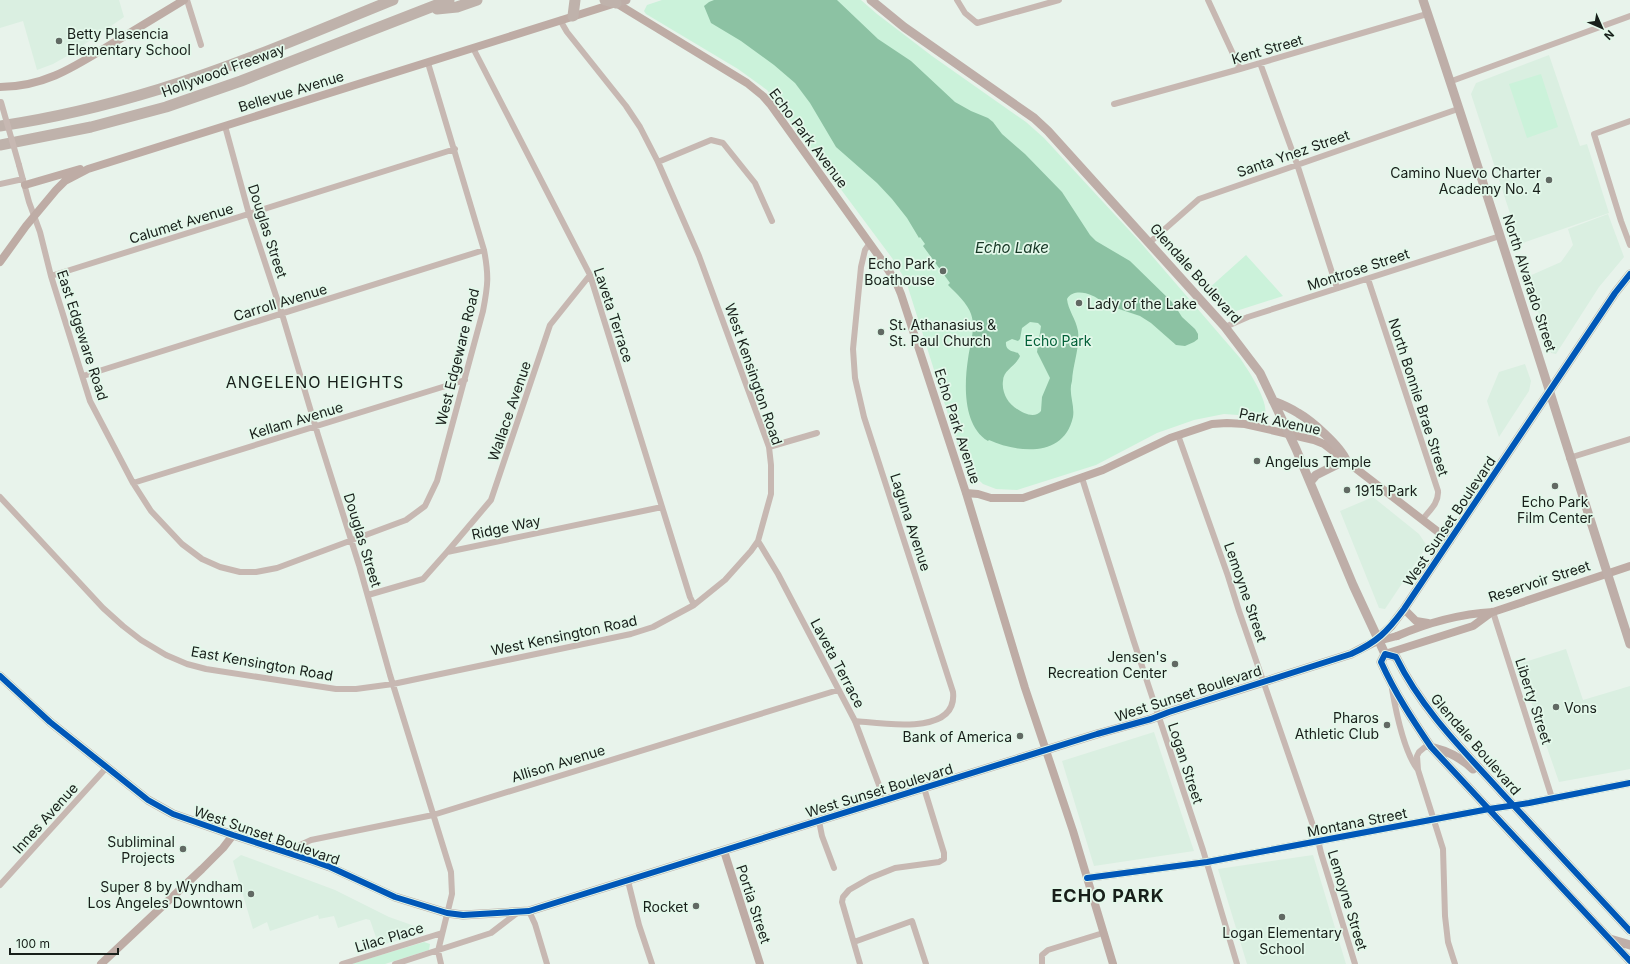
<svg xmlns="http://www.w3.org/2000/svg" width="1630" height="964" font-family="Inter,sans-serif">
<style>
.built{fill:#daefe1}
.green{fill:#cbf2da}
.water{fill:#8cc2a3;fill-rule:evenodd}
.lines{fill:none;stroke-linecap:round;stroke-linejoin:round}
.street{stroke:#c7b8b2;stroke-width:6}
.secondary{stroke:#beaca5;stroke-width:8}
.primary{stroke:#beaea8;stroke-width:9}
.highway{stroke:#bfb2ab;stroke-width:11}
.street-bridge{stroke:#c7b8b2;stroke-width:6}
.secondary-bridge{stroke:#beaca5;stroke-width:8}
.primary-bridge{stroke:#beaea8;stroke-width:9}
.cycleway-casing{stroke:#e3f8ea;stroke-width:8}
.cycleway{stroke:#0057b8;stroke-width:6}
.poi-dot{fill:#616963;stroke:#e3f8ea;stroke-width:1.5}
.labels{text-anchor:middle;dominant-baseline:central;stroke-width:3.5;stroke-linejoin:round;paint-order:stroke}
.poi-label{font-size:14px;fill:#181f1a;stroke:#e3f8ea;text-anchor:end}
.street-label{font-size:14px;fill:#181f1a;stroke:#e3f8ea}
.park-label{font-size:14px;fill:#036039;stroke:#e3f8ea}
.water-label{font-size:15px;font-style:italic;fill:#173725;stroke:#e3f8ea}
.quarter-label{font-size:16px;letter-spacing:1px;fill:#181f1a;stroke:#e3f8ea}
.district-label{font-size:18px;font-weight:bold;letter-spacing:1px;fill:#181f1a;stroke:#e3f8ea}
</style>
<rect width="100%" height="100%" fill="#e8f3eb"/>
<path class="built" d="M0,0H119L124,17L69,55L53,64L37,70L23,21L0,28Z
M1549,55L1580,146L1587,144L1609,213L1520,244L1471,94L1476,83Z
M1608,214L1624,257L1599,287L1556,354L1551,353L1527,277L1561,262L1573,245L1568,229Z
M1525,364L1531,381L1529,391L1499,437L1487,401L1499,372Z
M1373,497L1419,534L1427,546L1385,609L1379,608L1340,511Z
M1566,649L1583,700L1630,686V769L1559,782L1518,664Z
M1154,732L1194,851L1094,866L1062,761Z
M241,855L335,890L389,917L426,930L425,932L379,946L370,920L366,919L338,928L334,916L319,919L318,915L270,931L267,922L253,929L233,861Z
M1313,855L1346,964H1247L1218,869Z"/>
<path class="green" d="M662,0H861L877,14L932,56L1026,122L1044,138L1140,242L1240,358C1248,370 1269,401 1265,415L1257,420L1238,415L1224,414L1194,420L1157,433L1096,465L1017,490L996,489L983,484L971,473L963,462L906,281L892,258L767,90L738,69L646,14L644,11L647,5Z
M1541,74L1558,127L1527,138L1509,84Z
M1246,255L1283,296L1230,313L1208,289Z
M424,942L430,944L429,950L385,964H351Z"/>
<path class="water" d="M714,0H837L878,39L911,61L955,102L971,111L988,118L993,122L1002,134L1025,154L1062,192L1090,235L1096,241L1130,261L1173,303L1182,317L1195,329L1198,334V339L1194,342L1185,346L1176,345L1151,323L1140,316L1110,306L1109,308C1104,307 1105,305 1102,302C1094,294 1074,287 1067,299C1068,310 1076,319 1078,331C1080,347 1073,364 1072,381C1068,393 1075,405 1073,417C1064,458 1018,453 989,440L988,441C963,426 964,385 968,359C970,344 976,328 971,314C968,304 956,293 948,285L950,283L923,246L925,244L920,237L919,238L907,218L892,199L877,183L836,147L810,103L795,83L774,65L741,41L711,23L704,6L709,2ZM1030,322L1038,323L1041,326L1037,352L1050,378L1042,397L1041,411C1033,422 1012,408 1007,399C1004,394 1002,387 1003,381C1003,370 1016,366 1020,356L1018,353C1013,351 1005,351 1006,342L1012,339L1018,341L1020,339L1022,328Z"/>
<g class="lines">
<path class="street" d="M187,0L201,45
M957,0L965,13L977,23L1059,0
M1208,0L1240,69
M473,48L590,275L690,597L694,605
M1260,63L1297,164L1337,288
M1449,82L1630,16
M1114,104L1240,69L1427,14
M1630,121L1594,134L1621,221L1630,245
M225,126L249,214L282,314L318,435L359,565L390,675L451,872L452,894L438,951L441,964
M658,162L711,140L723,143L755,183L772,221
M19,165L29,202L40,232L51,276L90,401L133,483L151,511L182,544L202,559L220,567L240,572H256L277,568L406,520L425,506L437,481L483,311C488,285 489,276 484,250L428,63
M0,184L23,179
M1149,243L1199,199L1458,109
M51,276L455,149
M1368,279L1438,491C1439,503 1429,511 1422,520
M1225,327L1248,317L1500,236
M83,376L484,250
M1178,435L1228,576L1239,611L1318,840L1321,853L1355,964
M769,447L817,433
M1569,458L1630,439
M1082,478L1134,642L1203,850L1237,964
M133,483L465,380
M0,497L103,608L123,626L141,640L166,655L187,664L206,669L336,689H356L393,684L631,634L653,627L694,605L725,580L751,551L758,541L771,494V465L769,447L699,256L658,162L640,127L626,106L567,32L560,20
M758,541L778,574L855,721L885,801
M447,552L491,500L550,325L590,275
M368,595L423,579L447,552L662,507
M1493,612L1552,798
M1392,689C1396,712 1404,752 1418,770
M855,721C881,723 958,737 953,692L864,417L855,378L853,349L861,267L865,250L870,243
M1431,747H1425L1419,752L1417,756L1418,770L1443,849L1445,916L1448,942L1455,964
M819,821L822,836L834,868
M285,852L311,840L433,815L838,690
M628,881L639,925L652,964
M0,885L107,767
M529,911L535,924L547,964
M854,942L912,921L926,964
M342,964L442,933
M395,964L491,933L517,913
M860,964L842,902L843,897L849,890L870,878L895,868L939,862L944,859V853L924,788
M1042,964V955L1048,950L1103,933"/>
<path class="secondary" d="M0,87C44,87 74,67 110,45C135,30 159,15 184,0
M25,185L80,169
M0,262L26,226L56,190L65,181L88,169L616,3L747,83L763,96L770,104L883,262L896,282L901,294L966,493L1025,688L1073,831L1113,964
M966,493L978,494L991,498H1023L1103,470L1170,438L1212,424L1227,423L1245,424L1314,440L1324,444L1450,541
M1404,609L1416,621L1428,623
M1397,636C1427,623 1460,614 1493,612L1630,566
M1385,654L1473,626L1492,612
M724,851L760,964
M1087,878L1207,862L1489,809L1529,803L1630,783
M101,964L202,869L223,848L233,835"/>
<path class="primary" d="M871,0L904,27L1034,118L1048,131L1225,327L1260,373L1296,449L1353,585L1385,654L1396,657C1422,710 1463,750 1502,793C1545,839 1587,885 1630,931
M1423,0C1495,214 1561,430 1630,644
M616,3L626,0
M1273,401C1281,404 1290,408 1298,413C1312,421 1340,446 1346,460L1316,475L1310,482
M1391,626L1404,609L1615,293L1630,274
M1385,654L1381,662C1395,693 1412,719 1431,747L1630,961
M0,676L50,722L148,800L173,814L233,835L307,859L330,867L395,897L447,913L463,915L529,911L1097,734L1151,719L1169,712L1351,654L1374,642
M1431,747C1447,751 1461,757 1473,769
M1610,939L1630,945"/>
<path class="highway" d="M605,0L616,3
M437,9L457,7L477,0
M573,16L575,0
M0,126C54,118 108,105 160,89C239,65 316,31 393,0
M0,145L91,127L166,107L241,81L449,0"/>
<path class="street-bridge" d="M1,102L19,165"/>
<path class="secondary-bridge" d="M1374,642L1397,636"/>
<path class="primary-bridge" d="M1374,642L1391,626"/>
<defs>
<path id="cycleway" d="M0,676L50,722L148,800L173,814L233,835L307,859L330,867L395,897L447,913L463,915L529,911L1097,734L1151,719L1169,712L1351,654C1377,642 1387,632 1404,609L1615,293L1630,274
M1087,878L1207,862L1489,809L1529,803L1630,783
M1630,931C1587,885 1545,839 1502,793C1463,750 1422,710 1396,657L1385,654L1381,662C1395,693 1412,719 1431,747L1630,961"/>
</defs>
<use href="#cycleway" class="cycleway-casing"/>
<use href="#cycleway" class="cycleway"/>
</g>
<g class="poi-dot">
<circle cx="59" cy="41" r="4"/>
<circle cx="1549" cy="180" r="4"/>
<circle cx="943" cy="271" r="4"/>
<circle cx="1079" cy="303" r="4"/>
<circle cx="881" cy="332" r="4"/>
<circle cx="1257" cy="461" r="4"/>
<circle cx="1555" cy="486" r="4"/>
<circle cx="1347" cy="490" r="4"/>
<circle cx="1175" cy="664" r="4"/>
<circle cx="1556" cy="707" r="4"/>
<circle cx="1387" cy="725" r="4"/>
<circle cx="1020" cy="736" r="4"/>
<circle cx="183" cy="849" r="4"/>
<circle cx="251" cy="894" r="4"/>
<circle cx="696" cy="906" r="4"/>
<circle cx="1282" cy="917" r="4"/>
</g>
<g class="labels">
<g class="poi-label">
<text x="67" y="33" text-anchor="start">Betty Plasencia<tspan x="67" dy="16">Elementary School</tspan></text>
<text x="1541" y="172">Camino Nuevo Charter<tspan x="1541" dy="16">Academy No. 4</tspan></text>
<text x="935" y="263">Echo Park<tspan x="935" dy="16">Boathouse</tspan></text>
<text x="1087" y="303" text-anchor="start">Lady of the Lake</text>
<text x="889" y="324" text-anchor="start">St. Athanasius &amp;<tspan x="889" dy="16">St. Paul Church</tspan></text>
<text x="1265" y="461" text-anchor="start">Angelus Temple</text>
<text x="1355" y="490" text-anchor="start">1915 Park</text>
<text x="1555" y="501" text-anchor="middle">Echo Park<tspan x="1555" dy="16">Film Center</tspan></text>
<text x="1167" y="656">Jensen's<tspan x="1167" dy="16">Recreation Center</tspan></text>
<text x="1564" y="707" text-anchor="start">Vons</text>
<text x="1379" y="717">Pharos<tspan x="1379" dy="16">Athletic Club</tspan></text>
<text x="1012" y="736">Bank of America</text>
<text x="175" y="841">Subliminal<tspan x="175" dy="16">Projects</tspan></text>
<text x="243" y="886">Super 8 by Wyndham<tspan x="243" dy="16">Los Angeles Downtown</tspan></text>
<text x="688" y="906">Rocket</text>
<text x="1282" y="932" text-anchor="middle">Logan Elementary<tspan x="1282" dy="16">School</tspan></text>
</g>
<g class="street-label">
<text transform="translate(1267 49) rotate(-16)">Kent Street</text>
<text transform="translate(223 70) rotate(-20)">Hollywood Freeway</text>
<text transform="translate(291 91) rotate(-17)">Bellevue Avenue</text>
<text transform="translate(809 138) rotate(53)">Echo Park Avenue</text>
<text transform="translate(1293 153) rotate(-19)">Santa Ynez Street</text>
<text transform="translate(181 223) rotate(-17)">Calumet Avenue</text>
<text transform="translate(268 231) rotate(72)">Douglas Street</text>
<text transform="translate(1358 269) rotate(-18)">Montrose Street</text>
<text transform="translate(1196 273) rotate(48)">Glendale Boulevard</text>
<text transform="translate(1530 283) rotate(72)">North Alvarado Street</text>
<text transform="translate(280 302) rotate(-17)">Carroll Avenue</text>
<text transform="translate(614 315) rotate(72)">Laveta Terrace</text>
<text transform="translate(83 335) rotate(72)">East Edgeware Road</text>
<text transform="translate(457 357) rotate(-76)">West Edgeware Road</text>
<text transform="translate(754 374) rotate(71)">West Kensington Road</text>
<text transform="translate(1419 397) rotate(72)">North Bonnie Brae Street</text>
<text transform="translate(509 411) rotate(-71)">Wallace Avenue</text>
<text transform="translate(296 420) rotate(-17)">Kellam Avenue</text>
<text transform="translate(1280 421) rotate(12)">Park Avenue</text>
<text transform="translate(958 426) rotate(72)">Echo Park Avenue</text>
<text transform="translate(1449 521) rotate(-56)">West Sunset Boulevard</text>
<text transform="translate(911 522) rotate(72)">Laguna Avenue</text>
<text transform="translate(506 527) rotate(-12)">Ridge Way</text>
<text transform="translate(363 540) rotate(73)">Douglas Street</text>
<text transform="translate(1539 581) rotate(-18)">Reservoir Street</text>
<text transform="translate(1246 592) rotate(71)">Lemoyne Street</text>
<text transform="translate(564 635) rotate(-12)">West Kensington Road</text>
<text transform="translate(262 663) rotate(10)">East Kensington Road</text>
<text transform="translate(838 663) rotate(62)">Laveta Terrace</text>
<text transform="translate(1188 693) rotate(-18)">West Sunset Boulevard</text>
<text transform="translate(1534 701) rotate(72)">Liberty Street</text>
<text transform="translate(1476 744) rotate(49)">Glendale Boulevard</text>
<text transform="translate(558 763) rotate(-17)">Allison Avenue</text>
<text transform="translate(1186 763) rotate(72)">Logan Street</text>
<text transform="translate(879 790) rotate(-17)">West Sunset Boulevard</text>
<text transform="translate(45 818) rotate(-48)">Innes Avenue</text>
<text transform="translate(1357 822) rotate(-11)">Montana Street</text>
<text transform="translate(267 835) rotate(19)">West Sunset Boulevard</text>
<text transform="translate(1348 900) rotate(73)">Lemoyne Street</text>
<text transform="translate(754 904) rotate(72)">Portia Street</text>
<text transform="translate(389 937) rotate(-17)">Lilac Place</text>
</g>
<g class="park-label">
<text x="1058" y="340">Echo Park</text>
</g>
<g class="water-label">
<text x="1012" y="247">Echo Lake</text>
</g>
<g class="quarter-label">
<text x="315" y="382">ANGELENO HEIGHTS</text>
</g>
<g class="district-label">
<text x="1108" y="895">ECHO PARK</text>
</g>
</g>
<g transform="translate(1602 28) rotate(135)" stroke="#e3f8ea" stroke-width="3" paint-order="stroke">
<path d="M0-3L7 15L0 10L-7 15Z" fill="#181f1a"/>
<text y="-6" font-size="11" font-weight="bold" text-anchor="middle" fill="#181f1a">N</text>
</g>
<path d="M10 948v6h108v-6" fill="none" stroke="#181f1a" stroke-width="2"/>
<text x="16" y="948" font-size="12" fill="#181f1a" stroke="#e3f8ea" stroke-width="3" paint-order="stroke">100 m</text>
</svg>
